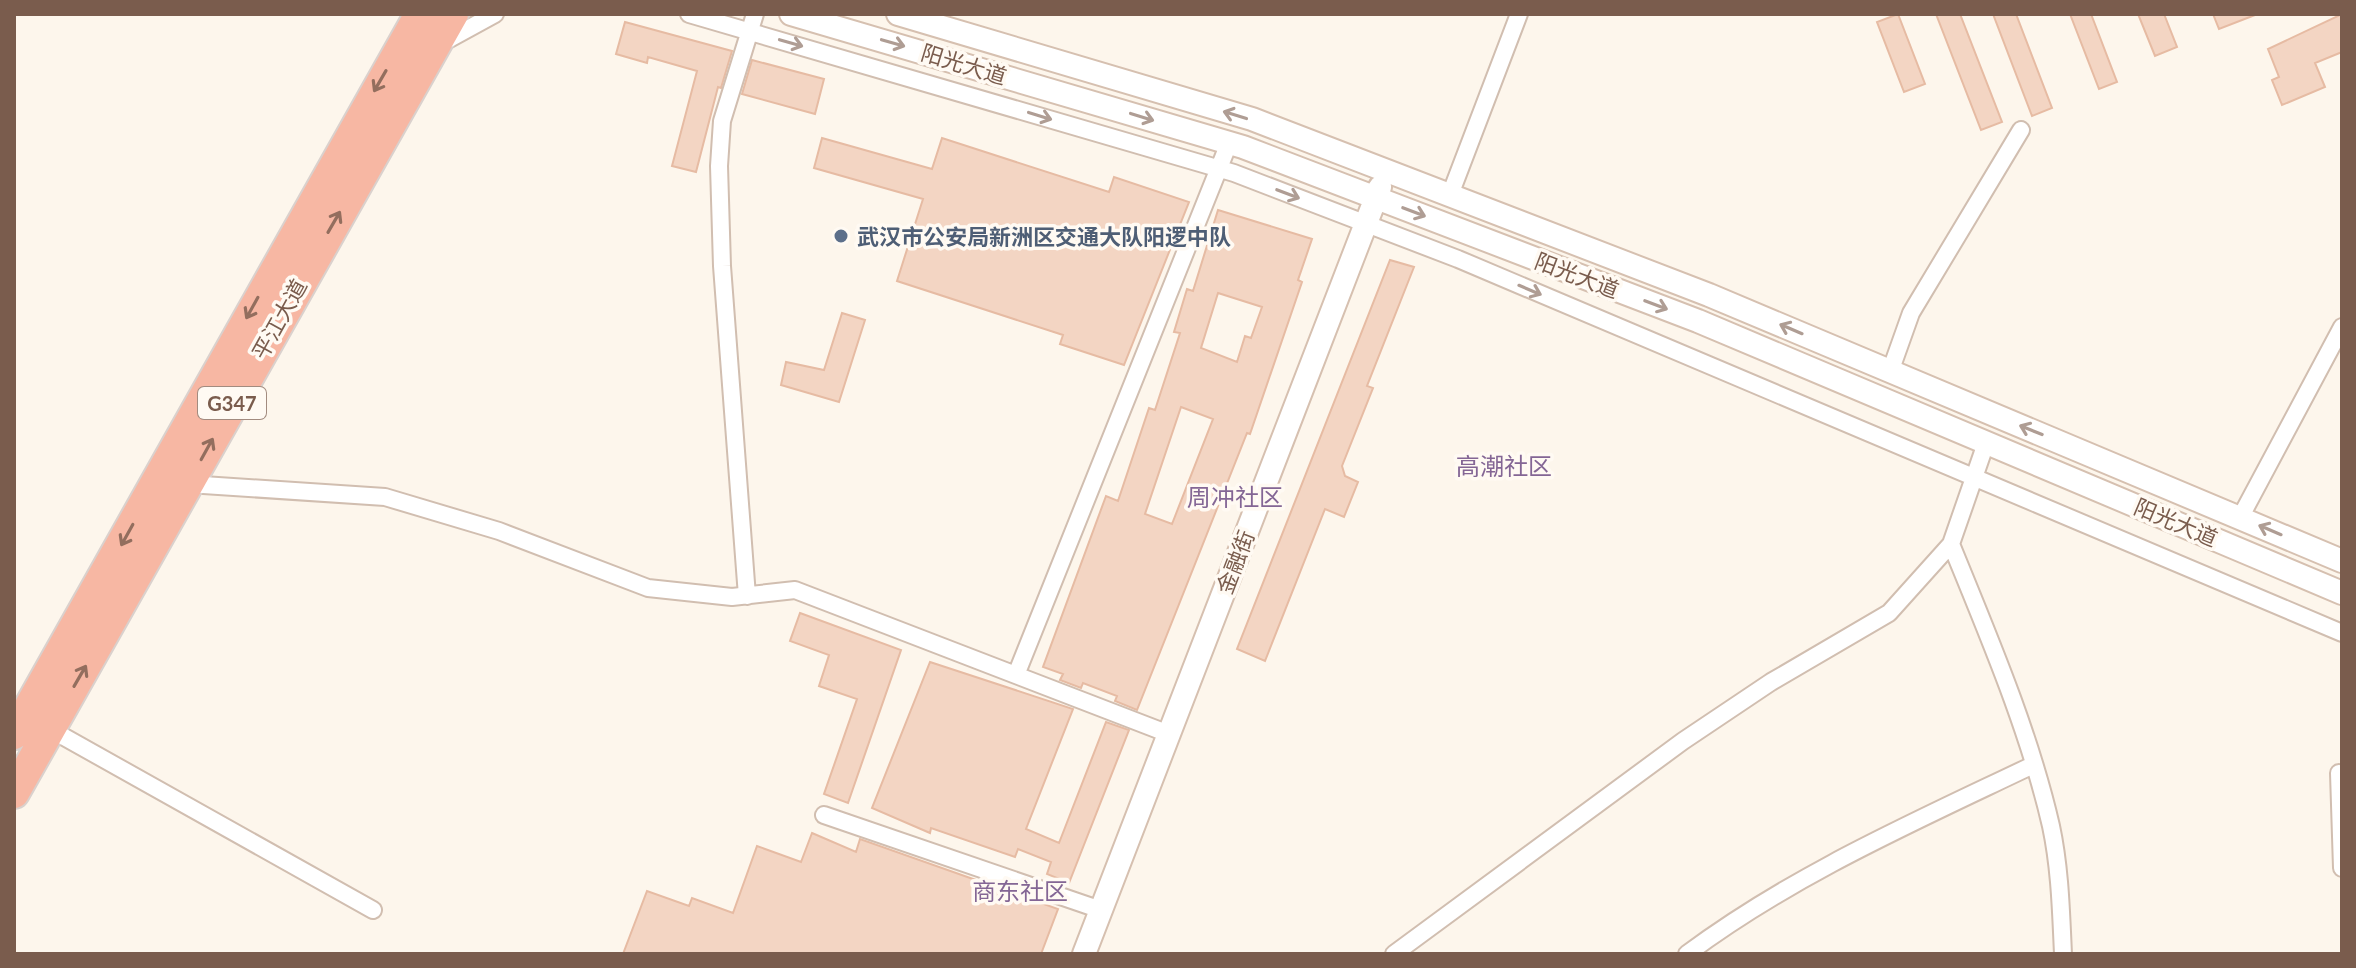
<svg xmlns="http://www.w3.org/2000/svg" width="2356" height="968" font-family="Lato,'Noto Sans SC',sans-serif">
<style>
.building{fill:#f3d5c3;stroke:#e6bba3;stroke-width:2;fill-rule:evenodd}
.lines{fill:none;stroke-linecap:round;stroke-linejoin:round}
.street-casing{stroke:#d1beb0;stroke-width:20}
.secondary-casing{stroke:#d6c0b0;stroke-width:26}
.highway-casing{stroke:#dad1cd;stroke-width:34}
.street{stroke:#fff;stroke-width:16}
.secondary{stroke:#fff;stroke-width:22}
.highway{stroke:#f7b7a3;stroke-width:30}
.oneway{stroke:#af9d94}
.oneway2{stroke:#936e5e}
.service-dot{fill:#5c6f8a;stroke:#fffaf3;stroke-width:3}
.labels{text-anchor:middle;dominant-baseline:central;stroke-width:7;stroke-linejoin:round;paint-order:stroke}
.shield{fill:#fffaf3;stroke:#a28b7f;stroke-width:2}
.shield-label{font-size:20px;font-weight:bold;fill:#7a5c4d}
.street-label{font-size:22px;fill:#7a5c4d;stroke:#fffaf3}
.service-label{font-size:22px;font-weight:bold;fill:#4e5e75;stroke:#fffaf3;text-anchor:start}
.neighbourhood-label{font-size:24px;fill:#846695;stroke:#fffaf3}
</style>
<rect width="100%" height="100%" fill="#fdf6ec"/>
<path class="building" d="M1898,14L1925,84L1904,92L1877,22Z
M1936,14H1960L2002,122L1981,130Z
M1993,14H2016L2052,108L2032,116Z
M2070,14H2091L2117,82L2099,89Z
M2138,14H2164L2177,47L2155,56Z
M2213,14H2255V15L2219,29Z
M2342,14V52L2315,63L2325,87L2282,105L2272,80L2279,77L2268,49Z
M625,22L732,51L721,88L718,87L696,172L672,166L697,71L648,57L647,63L616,54Z
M752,60L824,79L815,114L742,94Z
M822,138L932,169L942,138L1109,192L1114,177L1189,202L1124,365L1060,344L1063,335L897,281L923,199L814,168Z
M1218,210L1312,239L1298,280L1302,282L1250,434L1247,433L1137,710L1115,701L1117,696L1083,683L1081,688L1060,680L1063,674L1043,667L1106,496L1118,501L1149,408L1155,410L1180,333L1174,332L1187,289L1193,291ZM1218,293L1262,307L1251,338L1245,336L1237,362L1201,348ZM1181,407L1213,419L1172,524L1145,514Z
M1390,260L1414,267L1367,386L1373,388L1342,466L1345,476L1358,482L1344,517L1325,509L1265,661L1237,649Z
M842,313L865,320L839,402L781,385L786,362L824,370Z
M800,613L901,650L848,803L824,794L857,699L819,686L829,655L790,641Z
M930,662L1073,709L1026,829L1059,843L1106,722L1129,730L1069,883L1047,874L1051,862L1018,849L1015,857L931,828L930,833L872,808Z
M812,833L856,852L860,839L1058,909L1041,954H623L647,891L689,906L692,898L733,913L757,846L801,862Z"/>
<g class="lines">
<defs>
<path id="street" d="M689,14L1234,173L1458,259L2342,633
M442,43L495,14
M1450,195L1519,14
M1890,372L1911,313L2021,130
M188,484L385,497L499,531L648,588L732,597L795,590L1169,734
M2240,518L2342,327
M1951,544C1988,635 2029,730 2051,826C2060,868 2061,911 2063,954
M747,596L722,266L719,166L722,121L755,14
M1016,675L1229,143
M50,729L373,910
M2339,773L2342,868
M824,815L1101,910
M1394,954L1683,741L1771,682L1889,613L1951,544L1986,443
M1687,954C1793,875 1914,822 2033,765"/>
<path id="secondary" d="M791,14L1243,147L1698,321L2342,593
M898,14L1252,119L1709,295L2342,561
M1084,954L1380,187"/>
<path id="highway" d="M14,734L420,14
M14,793L453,14"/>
</defs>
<use href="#street" class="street-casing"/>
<use href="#secondary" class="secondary-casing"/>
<use href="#highway" class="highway-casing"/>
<use href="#street" class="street"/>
<use href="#secondary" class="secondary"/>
<use href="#highway" class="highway"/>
</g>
<defs><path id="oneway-shaft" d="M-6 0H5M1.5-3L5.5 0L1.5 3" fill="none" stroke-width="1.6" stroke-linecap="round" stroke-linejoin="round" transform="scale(2)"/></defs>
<g class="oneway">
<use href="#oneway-shaft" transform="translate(791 43) rotate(16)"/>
<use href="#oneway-shaft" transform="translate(893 43) rotate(16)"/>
<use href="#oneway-shaft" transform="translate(1235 115) rotate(-163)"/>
<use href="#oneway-shaft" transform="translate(1040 116) rotate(17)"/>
<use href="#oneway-shaft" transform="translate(1142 117) rotate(17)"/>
<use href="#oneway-shaft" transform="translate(1288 194) rotate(21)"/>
<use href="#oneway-shaft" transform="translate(1414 212) rotate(21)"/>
<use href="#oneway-shaft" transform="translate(1530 290) rotate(23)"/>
<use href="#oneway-shaft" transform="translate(1656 305) rotate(21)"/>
<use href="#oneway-shaft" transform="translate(1791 329) rotate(-157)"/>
<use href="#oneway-shaft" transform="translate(2031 430) rotate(-158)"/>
<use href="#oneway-shaft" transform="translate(2270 530) rotate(-157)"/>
</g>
<g class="oneway2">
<use href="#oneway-shaft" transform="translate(380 81) rotate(120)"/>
<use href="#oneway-shaft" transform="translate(334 222) rotate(-60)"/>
<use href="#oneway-shaft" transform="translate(252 308) rotate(119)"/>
<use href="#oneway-shaft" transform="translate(207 449) rotate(-61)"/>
<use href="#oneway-shaft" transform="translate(127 535) rotate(119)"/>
<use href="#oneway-shaft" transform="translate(80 676) rotate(-60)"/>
</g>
<circle class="service-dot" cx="841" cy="236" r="8"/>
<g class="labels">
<rect class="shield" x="198" y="387" width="68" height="32" rx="6"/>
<g class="shield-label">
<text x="232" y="403">G347</text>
</g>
<g class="street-label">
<text transform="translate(964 64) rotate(17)">阳光大道</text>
<text transform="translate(1577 275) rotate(21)">阳光大道</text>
<text transform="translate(279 319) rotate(-61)">平江大道</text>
<text transform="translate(2176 522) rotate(23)">阳光大道</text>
<text transform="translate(1235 562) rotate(-69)">金融街</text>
</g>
<g class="service-label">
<text x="857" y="236">武汉市公安局新洲区交通大队阳逻中队</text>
</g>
<g class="neighbourhood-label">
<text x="1504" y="465">高潮社区</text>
<text x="1235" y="496">周冲社区</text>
<text x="1020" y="890">商东社区</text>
</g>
</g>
<rect width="2356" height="968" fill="none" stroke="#7a5c4d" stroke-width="32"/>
</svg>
